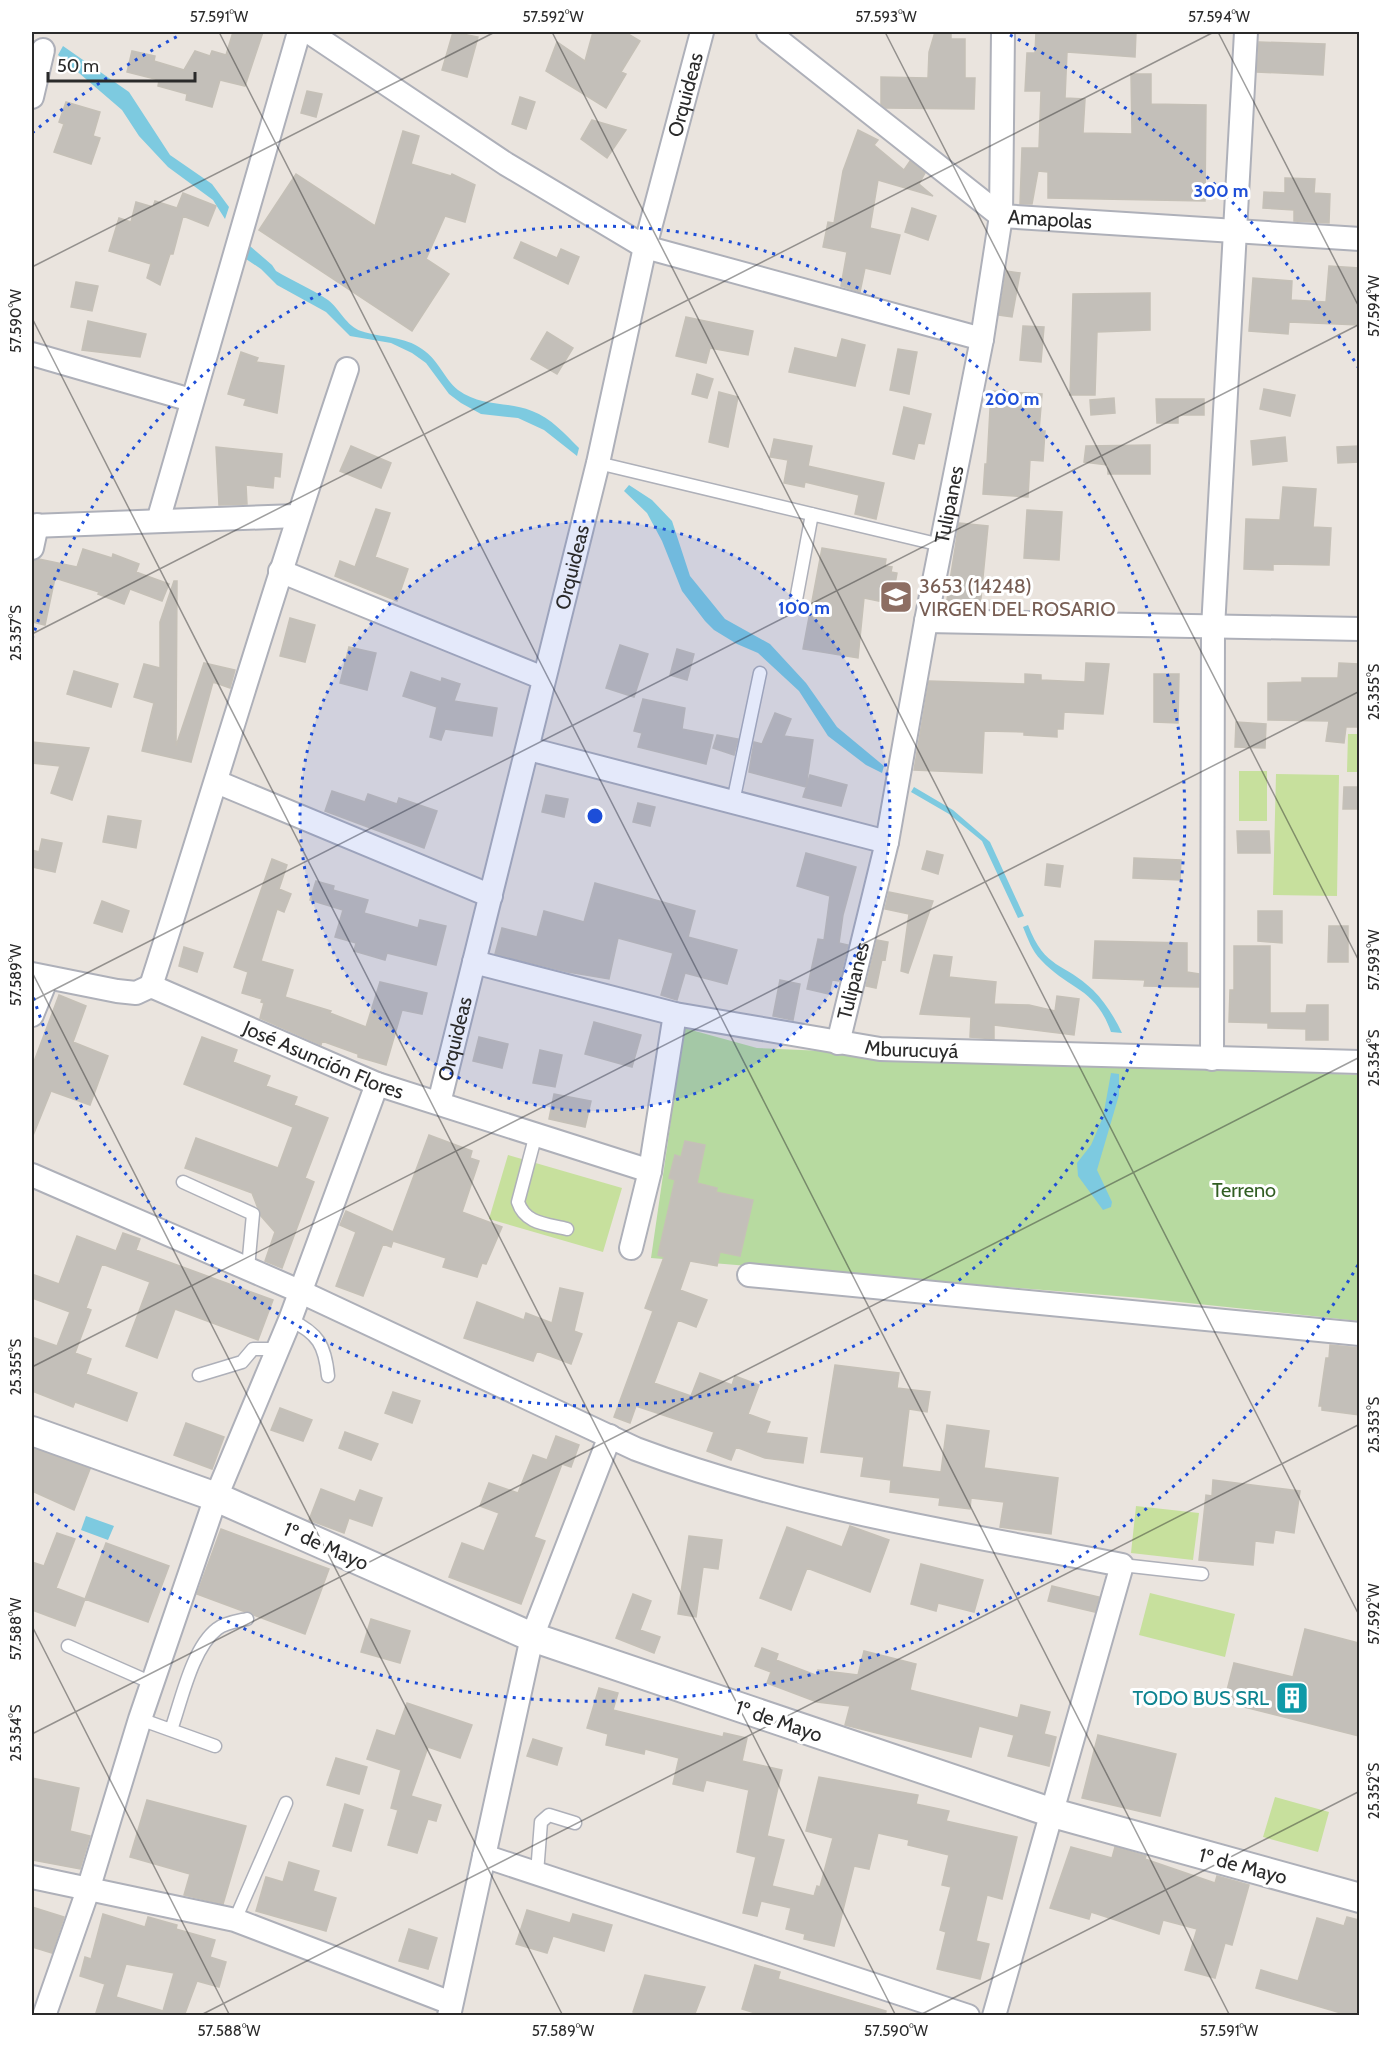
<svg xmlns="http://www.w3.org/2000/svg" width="1391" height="2047" font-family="Cabin,sans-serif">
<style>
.green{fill:#b7daa0}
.pitch{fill:#c7e09d}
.water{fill:#7dcae0}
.building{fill:#c3bfb9;stroke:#c5c0b7;stroke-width:1.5;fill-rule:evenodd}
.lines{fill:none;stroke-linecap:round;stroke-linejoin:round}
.service-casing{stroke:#aeb0b9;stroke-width:15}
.minor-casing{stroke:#aeb0b9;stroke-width:26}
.tertiary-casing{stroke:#aeb0b9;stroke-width:32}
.service{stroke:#fff;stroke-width:12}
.minor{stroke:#fff;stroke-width:22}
.tertiary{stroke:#fff;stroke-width:28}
.ticks{fill:none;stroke:#2a2a2a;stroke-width:1.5;stroke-opacity:0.45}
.ring{fill:none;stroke:#1d4ed8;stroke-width:3;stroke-dasharray:3 6}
.labels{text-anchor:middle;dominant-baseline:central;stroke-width:6;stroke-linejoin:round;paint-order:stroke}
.street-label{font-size:20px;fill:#2a2a2a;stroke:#fff}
.education-label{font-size:20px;fill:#785e54;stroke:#fff;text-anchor:start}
.park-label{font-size:20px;fill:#325e23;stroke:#fff}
.culture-label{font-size:20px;fill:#0d838f;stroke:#fff;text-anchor:end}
.centre{fill:#1d4ed8;stroke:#fff;stroke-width:3}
.ring-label{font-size:18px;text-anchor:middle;font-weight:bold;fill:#1d4ed8;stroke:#fff;stroke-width:6;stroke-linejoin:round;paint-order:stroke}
.neatline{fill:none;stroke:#2a2a2a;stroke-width:2}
.ticks-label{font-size:15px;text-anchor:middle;fill:#2a2a2a}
</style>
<rect width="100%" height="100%" fill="#eae4de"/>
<path class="green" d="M684,1028L757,1048L1359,1075V1321L1141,1298L651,1258L670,1127L679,1035L683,1036Z"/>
<path class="pitch" d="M1348,734H1359V772H1347Z
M1239,771H1267V821H1239Z
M1276,774L1339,775L1337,896L1273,895Z
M508,1155L622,1188L603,1252L489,1219Z
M1136,1506L1199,1513L1193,1560L1131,1553Z
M1150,1593L1235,1614L1225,1657L1139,1635Z
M1275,1797L1329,1812L1318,1852L1263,1837Z"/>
<path class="water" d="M63,46L129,92L170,155L212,184L229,207L225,219L213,200L168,167L139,136L122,110L58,55Z
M250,246L272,265L276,271C293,281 312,289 328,300C340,309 346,326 361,331C382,338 404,336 422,349C439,360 444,379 458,390C481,407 507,401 532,411C551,418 565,434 579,448L577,456L544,430L518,418L481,414L461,403L449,394L426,363L412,353L391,343L350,336L326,312L277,285L261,269L246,259Z
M629,485L652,500L672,521L690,576L725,619L770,644L806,683L837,727L884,766L882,773L866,765L828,736L799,691L758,653L737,644L714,630L705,621L682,591L662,541L647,513L624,491Z
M914,787L953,810L990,842L1024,916L1018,918L982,841L949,814L911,792Z
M1028,925C1045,970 1064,962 1093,990C1105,1002 1115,1018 1122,1033L1111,1032C1095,987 1069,990 1041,960C1032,951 1028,939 1023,927Z
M1111,1073L1119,1074V1095L1097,1170L1112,1202L1111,1207L1103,1210L1078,1176L1077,1163L1091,1145L1103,1117Z
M86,1516L114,1526L108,1540L81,1530Z"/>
<path class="building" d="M233,32H263L245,86L220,80L212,107L186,100L187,94L158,86L159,80L127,72L132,51L155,56L154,61L184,70L195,51L210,56L212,51L226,55Z
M453,32L478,37L467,77L442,70Z
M593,32H625L640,41L621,72L626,74L606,108L546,71L557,42L585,61Z
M935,32H951V39H965V78H975L974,109L886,108L881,104V77L928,78L929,52Z
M1036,32H1136L1135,57L1067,52L1065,98L1085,99L1083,133L1132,134L1131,74H1151V104L1206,105L1205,201L1048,198V172L1038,171L1032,204H1020L1022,148H1039L1041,91H1025L1027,53H1035Z
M1259,42L1325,44L1323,75L1257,72Z
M307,91L322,94L316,117L301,113Z
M520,97L535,102L526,129L512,124Z
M66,102L100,112L93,136L100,138L91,164L54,152L64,124L59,122Z
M592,120L626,130L607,158L581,139Z
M858,130L878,140L874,145L904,170L910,161L925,173L919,184L933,196L878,180L870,228L900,235L890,274L865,268L860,292L841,286L847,252L823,247L828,222L834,223L843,171Z
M403,131L419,136L411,164L451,176L452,174L475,185L465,222L445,216L426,259L449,274L412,331L259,230L296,174L375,226Z
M1285,178L1315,179L1314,193L1330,194L1329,223L1294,221V210L1263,208L1264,192L1285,193Z
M183,193L216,206L208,226L183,216L173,254H170L160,285L147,278L151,264L109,251L119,218L131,222L136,202L153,207L155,201L177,208Z
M912,208L936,216L928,240L905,232Z
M521,242L557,258L561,249L579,257L568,284L514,258Z
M1329,266L1359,268V325L1289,322L1288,334L1249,331L1253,278L1292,281L1291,300L1326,302Z
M1006,271L1020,273L1012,317L999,315Z
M76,282L98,286L92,311L71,307Z
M1150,293V330L1097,332L1095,395H1070L1073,294Z
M686,317L753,331L748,355L710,348L706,363L676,356Z
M88,321L146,334L140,357L82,350Z
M1023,326L1044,327L1041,362L1020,360Z
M547,332L573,348L557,374L531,359Z
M842,339L865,345L855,386L789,372L795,348L837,358Z
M898,349L917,352L909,394L890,390Z
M241,352L258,358L256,362L284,366L277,413L244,405L246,399L228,394Z
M697,374L713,379L707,398L692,394Z
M1264,389L1295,395L1290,416L1260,409Z
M991,391L1042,394L1039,431H1045L1043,461L1030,460L1028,497L983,494L985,464H987Z
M719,392L738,397L728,447L709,442Z
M1114,398L1115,413L1091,415L1090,400Z
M1156,399H1204V415H1178V423H1157Z
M904,407L931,414L924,444L918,443L914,459L893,454Z
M1285,437L1287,461L1253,465L1251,441Z
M774,439L812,446L808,466L884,483L876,519L855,514L859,495L805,482L804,487L784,483L788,460L770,457Z
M1150,445V474H1108V465L1084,462L1086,446Z
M351,446L391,463L381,488L340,471Z
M1359,446V462L1338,463L1337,447Z
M216,447L282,454L280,477L274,476L273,488L246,485L247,504L219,505Z
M1283,487L1316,489L1313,527L1331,528L1329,565L1273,564V570L1244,569L1246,519L1280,520Z
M376,509L390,513L375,557L408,569L397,601L335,576L340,561L355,567Z
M1027,510L1062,512L1059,560L1024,558Z
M959,523L988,526L980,608L946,606Z
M822,548L886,559L885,566L892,567L891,572L897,573L893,595L881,593L879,601L864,598L858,658L803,649Z
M83,549L112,558L113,554L139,564L136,572L169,584L162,601L130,589L124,604L98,594L99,592L55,578L45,625L32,622V561L39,559L77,567Z
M174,581H177L176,746L204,663L235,670L230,688L213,682L191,762L142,751L154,703L134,697L144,664L160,668V622Z
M290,618L315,625L305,662L280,656Z
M620,645L648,654L634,697L606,688Z
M349,647L376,653L367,690L340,683Z
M677,649L694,654L687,680L670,675Z
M1086,663L1109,664L1103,714L1064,712L1063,729H1057V737L1024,735V732L984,731L982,773L914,770L929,681L1025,684V674L1041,675V680L1085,682Z
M1339,663L1359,664V727H1346L1344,743L1326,741L1329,721L1268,720V683L1302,682V678H1338Z
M74,671L118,684L111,707L67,694Z
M411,672L441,682L442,678L460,684L454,701L497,708L492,736L445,729L441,740L430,737L437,707L403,696Z
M1154,674H1179L1178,723L1154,722Z
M643,699L685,708L682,729L713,735L706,764L638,747L642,733L634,731Z
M775,713L791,719L784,736L813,740L806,787L749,772L754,742L762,744Z
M1236,722L1266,724L1265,748L1235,747Z
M717,735L738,739L734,755L713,748Z
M32,742L89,748L72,800L51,793L60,766L32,763Z
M810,775L847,785L841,806L803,797Z
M1344,787H1359V809H1343Z
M332,791L365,802L368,794L397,804L399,798L437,811L424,848L325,811Z
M546,795L568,799L564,817L542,812Z
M638,803L655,807L650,826L633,822Z
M108,816L141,821L136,848L103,842Z
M1237,831H1269L1270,853H1238Z
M42,839L62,843L55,872L32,867V850L39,852Z
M927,851L943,855L938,874L922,869Z
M806,853L856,867L843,915L839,943L848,945L839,981L832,980L829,994L807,989L818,939L824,940L830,896L797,886Z
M1134,858L1181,860L1180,880L1133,878Z
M272,859L287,865L279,889L291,894L284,912L277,909L261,961L293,970L285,997L331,1011L330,1013L366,1027L380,982L427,993L422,1014L402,1010L386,1065L358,1057V1054L322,1041L321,1045L260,1018L264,1003L261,1002L262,999L242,993L248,972L234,967Z
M1047,864L1063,866L1060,887L1045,885Z
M316,881L334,886L333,890L368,900L364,913L418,928L420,920L446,926L436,965L387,953L385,960L354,951L356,943L335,937L343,910L310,900Z
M595,883L695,911L688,937L737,950L727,984L685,973L677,1000L661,995L673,953L618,938L609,979L568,972L495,954L502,928L537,937L544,911L584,922Z
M889,892L933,901L908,973L901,971L909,914L885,909Z
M102,901L129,911L122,932L94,923Z
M1258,911H1282V943L1258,941Z
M1329,926H1348V962H1328Z
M877,940L888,942L885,960L882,959L876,988L866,986Z
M1095,941L1187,943V972L1199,974V987L1144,986L1145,980L1093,978Z
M1234,946H1270V1013H1306L1307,1005H1328V1040H1306V1029L1268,1028V1023L1229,1022L1230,990H1234Z
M184,947L203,953L197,972L179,966Z
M934,955L952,957L949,977L996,982L994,1004L1029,1005L1055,1011L1057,996L1079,999L1074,1035L994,1025V1039L970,1037L971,1017L920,1014Z
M780,980L800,984L793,1020L773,1016Z
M59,995L86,1006L73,1042L108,1056L90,1105L51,1091L32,1138V1067Z
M594,1022L641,1035L632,1067L585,1054Z
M202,1037L237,1050L233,1062L270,1076L266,1086L297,1097L294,1105L328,1118L305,1178L314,1182L282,1268L265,1261L275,1232L261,1216L252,1193L185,1168L196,1138L278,1168L293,1127L184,1084Z
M479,1037L508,1044L502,1068L473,1061Z
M540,1050L562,1055L555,1087L533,1083Z
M554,1094L591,1101L585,1127L549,1119Z
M429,1135L472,1151L470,1158L479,1161L462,1212L502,1227L486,1264L482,1263L477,1277L443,1267L446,1258L393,1241L391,1247L383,1244L363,1296L336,1286L356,1232L340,1225L346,1211L393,1232Z
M685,1141L705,1145L697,1183L717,1188L716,1192L753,1200L740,1256L720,1252L717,1266L690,1261L680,1290L707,1300L696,1327L678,1320L654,1383L691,1396L700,1373L732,1385L735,1376L759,1385L748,1414L770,1422L766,1433L807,1438L803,1463L765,1458L736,1447L731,1460L707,1451L714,1432L636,1406L630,1423L614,1417L653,1311L645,1308L664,1257L658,1255L675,1180L669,1178L675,1155L681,1157Z
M123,1233L140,1239L136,1250L273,1300L258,1340L175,1309L157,1358L126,1346L150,1282L102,1264L86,1308L91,1310L75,1353L91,1359L86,1374L137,1393L127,1421L75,1402L73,1407L32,1391V1337L57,1346L70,1312L32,1298V1274L59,1284L77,1236L116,1251Z
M560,1288L583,1293L574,1331L582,1334L571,1364L537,1351L533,1361L464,1338L477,1302L524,1320L526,1313L552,1323Z
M1330,1345L1359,1348V1415L1322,1410V1406H1319L1326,1358H1329Z
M835,1365L899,1373L897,1388L930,1392L927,1412L909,1409L902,1467L941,1472L947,1425L989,1431L984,1468L1058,1478L1051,1534L1000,1527L1004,1502L971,1498L970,1509L939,1505L940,1498L890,1492L891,1480L861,1476L864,1457L821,1452Z
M393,1392L420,1401L412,1423L385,1413Z
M280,1408L312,1420L303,1441L271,1430Z
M186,1423L224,1437L212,1469L174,1455Z
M345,1432L378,1444L371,1460L339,1448Z
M556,1436L579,1445L571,1467L562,1464L534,1537L545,1541L521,1604L449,1577L462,1543L484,1551L499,1513L480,1506L489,1483L518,1493L533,1455L547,1460Z
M32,1448L90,1469L74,1510L32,1491Z
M1213,1480L1300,1491L1294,1533L1275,1530L1273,1543L1255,1541L1253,1565L1199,1560L1206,1495L1212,1496Z
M321,1489L355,1502L360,1490L382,1498L372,1526L349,1518L344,1533L309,1520Z
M850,1526L889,1540L870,1592L807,1568L791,1610L760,1598L787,1527L842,1547Z
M221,1529L329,1569L305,1634L197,1594Z
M57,1533L75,1539L56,1588L85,1599L75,1626L32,1610V1562L44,1566Z
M689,1536L722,1540L718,1569L703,1567L696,1617L678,1614Z
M106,1543L169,1566L148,1622L85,1599Z
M921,1564L983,1580L974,1612L938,1603L936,1611L911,1604Z
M1052,1586L1099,1597L1095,1612L1048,1601Z
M633,1594L651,1601L640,1630L660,1637L654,1653L616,1638Z
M371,1619L410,1631L400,1663L361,1652Z
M1305,1629L1359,1643V1736L1224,1702L1234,1663L1293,1677Z
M762,1648L778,1654L776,1660L818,1676V1670L858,1675L864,1651L916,1664L910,1690L1018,1718L1021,1705L1050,1712L1044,1734L1056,1737L1049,1766L1008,1756L1014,1735L979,1726L971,1757L845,1725L850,1706L817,1702L767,1683L771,1672L755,1666Z
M599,1688L618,1693L613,1710L723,1737L724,1733L747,1738L742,1761L782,1770L767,1836L784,1840L772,1886L814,1896L817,1886L820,1887L833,1838L806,1831L819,1777L918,1795L916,1804L949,1811L946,1821L1017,1837L1002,1899L987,1895L976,1941L989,1944L980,1979L937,1969L946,1932L940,1930L951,1887L942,1885L949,1855L908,1845L909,1840L878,1833L869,1869L854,1866L834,1946L804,1939L805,1934L786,1929L791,1908L761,1901L757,1916L743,1913L756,1857L737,1852L749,1790L706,1780L703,1791L673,1784L679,1758L645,1749L644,1754L606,1745L608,1734L587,1728Z
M407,1703L472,1725L460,1758L428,1747L411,1796L441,1805L436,1821L428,1819L417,1853L388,1845L398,1810L391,1808L401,1770L367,1759L377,1730L395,1736Z
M1098,1735L1176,1754L1160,1816L1082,1798Z
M533,1739L562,1748L557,1765L527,1756Z
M336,1758L367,1767L359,1794L327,1785Z
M32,1778L79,1788L70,1831L90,1836L80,1869L32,1860Z
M147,1800L246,1826L223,1904L184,1895L190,1874L130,1857Z
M345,1804L363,1810L351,1851L333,1846Z
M1071,1847L1112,1858L1115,1847L1146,1856L1145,1859L1215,1883L1217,1876L1249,1885L1232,1945L1225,1943L1215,1978L1185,1970L1197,1929L1163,1920L1159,1934L1091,1912L1089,1919L1050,1908Z
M289,1862L319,1871L313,1891L336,1898L326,1931L256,1911L266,1877L283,1882Z
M32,1907L64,1917L52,1953L32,1947Z
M527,1910L570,1923L573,1914L612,1925L604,1951L553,1936L547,1953L516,1944Z
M103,1914L145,1927L148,1917L177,1925L176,1929L215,1940L210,1957L226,1962L219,1987L197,1981L184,2016H95L105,1984L80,1976L85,1957L91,1959ZM126,1964L174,1973L163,2011L116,1997Z
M1347,1917L1359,1920V2016H1351L1256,1988L1261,1970L1298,1981L1317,1918L1344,1926Z
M409,1929L437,1938L428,1969L399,1961Z
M755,1965L780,1972L778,1979L886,2011L885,2016H765L742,2009Z
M645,1975L705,1987L694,2016H647L633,2012Z"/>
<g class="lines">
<defs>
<path id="service" d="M598,463L941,545
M796,600L812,514
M733,802L760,673
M536,1134L518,1202C525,1224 547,1224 567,1229
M183,1182L253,1214L248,1268
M290,1320C318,1333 325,1345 328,1376
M199,1375L242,1362L253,1349H278
M1122,1565L1202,1574
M68,1646L152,1683
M140,1719L215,1746
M171,1730C181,1702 192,1648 217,1629C224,1623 238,1621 247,1619
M537,1873L541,1822L549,1815L575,1823
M235,1920L286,1803"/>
<g id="minor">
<path d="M309,32L506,164L645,247L982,339"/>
<path id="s1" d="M768,32L1001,216L1360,239"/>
<path d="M32,97L43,50"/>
<path d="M32,354L191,400"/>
<path d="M158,521L299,32"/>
<path d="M32,526L297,516"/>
<path d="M32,548L37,525"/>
<path d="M280,571L543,678"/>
<path d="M926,621L1360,629"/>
<path d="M529,749L887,842"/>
<path d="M217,782L491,896"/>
<path id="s2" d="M474,962L675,1014L880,1049L1360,1062"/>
<path id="s3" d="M32,974L117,991L136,993L151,986L377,1084L650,1171"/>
<path d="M151,986C217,781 278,573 347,369"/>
<path d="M32,1015L47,978"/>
<path id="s4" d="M838,1043L887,842L926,621L982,339L1001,216L1003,32"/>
<path d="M1212,1059L1213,628L1246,32"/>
<path id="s5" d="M439,1103L598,463L645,247L702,32"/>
<path d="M32,1175L299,1291L636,1449C793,1508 958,1533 1122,1565L994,2016"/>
<path d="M631,1248L650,1171L675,1014"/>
<path d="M749,1275L1360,1334"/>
<path d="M484,1856L968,2016"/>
<path d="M32,1877L235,1920L451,2003"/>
<path d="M44,2016L88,1890L140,1719L216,1497L290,1320L377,1084"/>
<path d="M449,2016L532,1637L610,1436"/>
</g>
<path id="tertiary" d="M32,1431L216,1497L532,1637L1053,1813L1360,1898"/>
</defs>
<use href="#service" class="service-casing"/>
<use href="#minor" class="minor-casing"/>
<use href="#tertiary" class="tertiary-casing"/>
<use href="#service" class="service"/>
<use href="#minor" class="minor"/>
<use href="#tertiary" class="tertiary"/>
</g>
<path class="ticks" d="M219,32L1230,2016M552,32L1360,1617M885,32L1360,963M1218,32L1360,309M32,267L495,32M32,318L896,2016M32,634L1214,32M32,972L563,2016M32,1001L1360,324M32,1367L1360,691M32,1626L230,2016M32,1734L1360,1057M199,2016L1360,1424M918,2016L1360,1791"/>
<circle cx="595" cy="816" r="295" fill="#1d4ed8" fill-opacity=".12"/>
<g class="ring">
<circle cx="595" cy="816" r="295"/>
<path d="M32 639A590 590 0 1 1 32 993"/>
<path d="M1358 1265A885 885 0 0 1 32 1499M32 133A885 885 0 0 1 180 35M1010 35A885 885 0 0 1 1358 367"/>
</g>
<defs>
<symbol id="school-square" viewBox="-11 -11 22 22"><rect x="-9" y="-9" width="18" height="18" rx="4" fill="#8d6e63" stroke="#fff"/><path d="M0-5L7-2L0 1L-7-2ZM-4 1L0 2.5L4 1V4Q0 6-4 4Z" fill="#fff"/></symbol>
<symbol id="building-square" viewBox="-11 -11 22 22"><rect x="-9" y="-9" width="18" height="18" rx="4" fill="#0f9aa8" stroke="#fff"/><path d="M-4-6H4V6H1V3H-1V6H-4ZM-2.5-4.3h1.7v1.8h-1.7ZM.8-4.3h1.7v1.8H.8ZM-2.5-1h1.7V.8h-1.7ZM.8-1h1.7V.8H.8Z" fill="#fff"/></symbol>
</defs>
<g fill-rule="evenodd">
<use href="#school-square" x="877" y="578" width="38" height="38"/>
<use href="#building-square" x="1273" y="1679" width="38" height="38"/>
</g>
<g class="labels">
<g class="street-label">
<text stroke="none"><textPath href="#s5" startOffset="1038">Orquideas</textPath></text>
<text stroke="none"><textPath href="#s1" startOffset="346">Amapolas</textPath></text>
<text stroke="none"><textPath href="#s4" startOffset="550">Tulipanes</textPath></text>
<text stroke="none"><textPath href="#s5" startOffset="552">Orquideas</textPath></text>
<text stroke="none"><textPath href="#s4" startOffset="64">Tulipanes</textPath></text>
<text stroke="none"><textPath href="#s5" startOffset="66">Orquideas</textPath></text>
<text stroke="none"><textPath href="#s2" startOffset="447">Mburucuyá</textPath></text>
<text stroke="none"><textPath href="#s3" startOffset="310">José Asunción Flores</textPath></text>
<text transform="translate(326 1546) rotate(24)">1º de Mayo</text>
<text transform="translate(779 1721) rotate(19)">1º de Mayo</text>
<text transform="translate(1243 1866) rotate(15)">1º de Mayo</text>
</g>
<g class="education-label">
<text x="919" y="586">3653 (14248)<tspan x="919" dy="23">VIRGEN DEL ROSARIO</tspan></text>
</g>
<g class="park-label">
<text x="1244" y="1190">Terreno</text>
</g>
<g class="culture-label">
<text x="1269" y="1698">TODO BUS SRL</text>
</g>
</g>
<circle cx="595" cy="816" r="9" class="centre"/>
<g class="ring-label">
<text x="1221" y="197">300 m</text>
<text x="1012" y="405">200 m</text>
<text x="804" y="614">100 m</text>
</g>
<rect width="1391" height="2047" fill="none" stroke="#ffffff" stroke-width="66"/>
<path d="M48 72v9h147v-9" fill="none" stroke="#2a2a2a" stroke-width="3"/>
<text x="57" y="72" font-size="18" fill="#2a2a2a" stroke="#ffffff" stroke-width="4.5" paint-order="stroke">50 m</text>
<rect x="33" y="33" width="1325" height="1981" class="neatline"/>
<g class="ticks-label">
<text x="219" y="22">57.591°W</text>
<text x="553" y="22">57.592°W</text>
<text x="886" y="22">57.593°W</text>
<text x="1219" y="22">57.594°W</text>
<text transform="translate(1374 306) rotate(-90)" y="5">57.594°W</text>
<text transform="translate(16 321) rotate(-90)" y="5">57.590°W</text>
<text transform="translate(16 633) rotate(-90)" y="5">25.357°S</text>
<text transform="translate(1374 692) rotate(-90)" y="5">25.355°S</text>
<text transform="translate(1374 960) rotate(-90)" y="5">57.593°W</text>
<text transform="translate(16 975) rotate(-90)" y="5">57.589°W</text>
<text transform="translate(1374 1058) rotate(-90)" y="5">25.354°S</text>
<text transform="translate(16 1367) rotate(-90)" y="5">25.355°S</text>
<text transform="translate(1374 1425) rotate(-90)" y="5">25.353°S</text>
<text transform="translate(1374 1614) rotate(-90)" y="5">57.592°W</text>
<text transform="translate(16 1629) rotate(-90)" y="5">57.588°W</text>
<text transform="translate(16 1733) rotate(-90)" y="5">25.354°S</text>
<text transform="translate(1374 1791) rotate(-90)" y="5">25.352°S</text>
<text x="229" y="2036">57.588°W</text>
<text x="563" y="2036">57.589°W</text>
<text x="896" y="2036">57.590°W</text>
<text x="1229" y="2036">57.591°W</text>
</g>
</svg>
